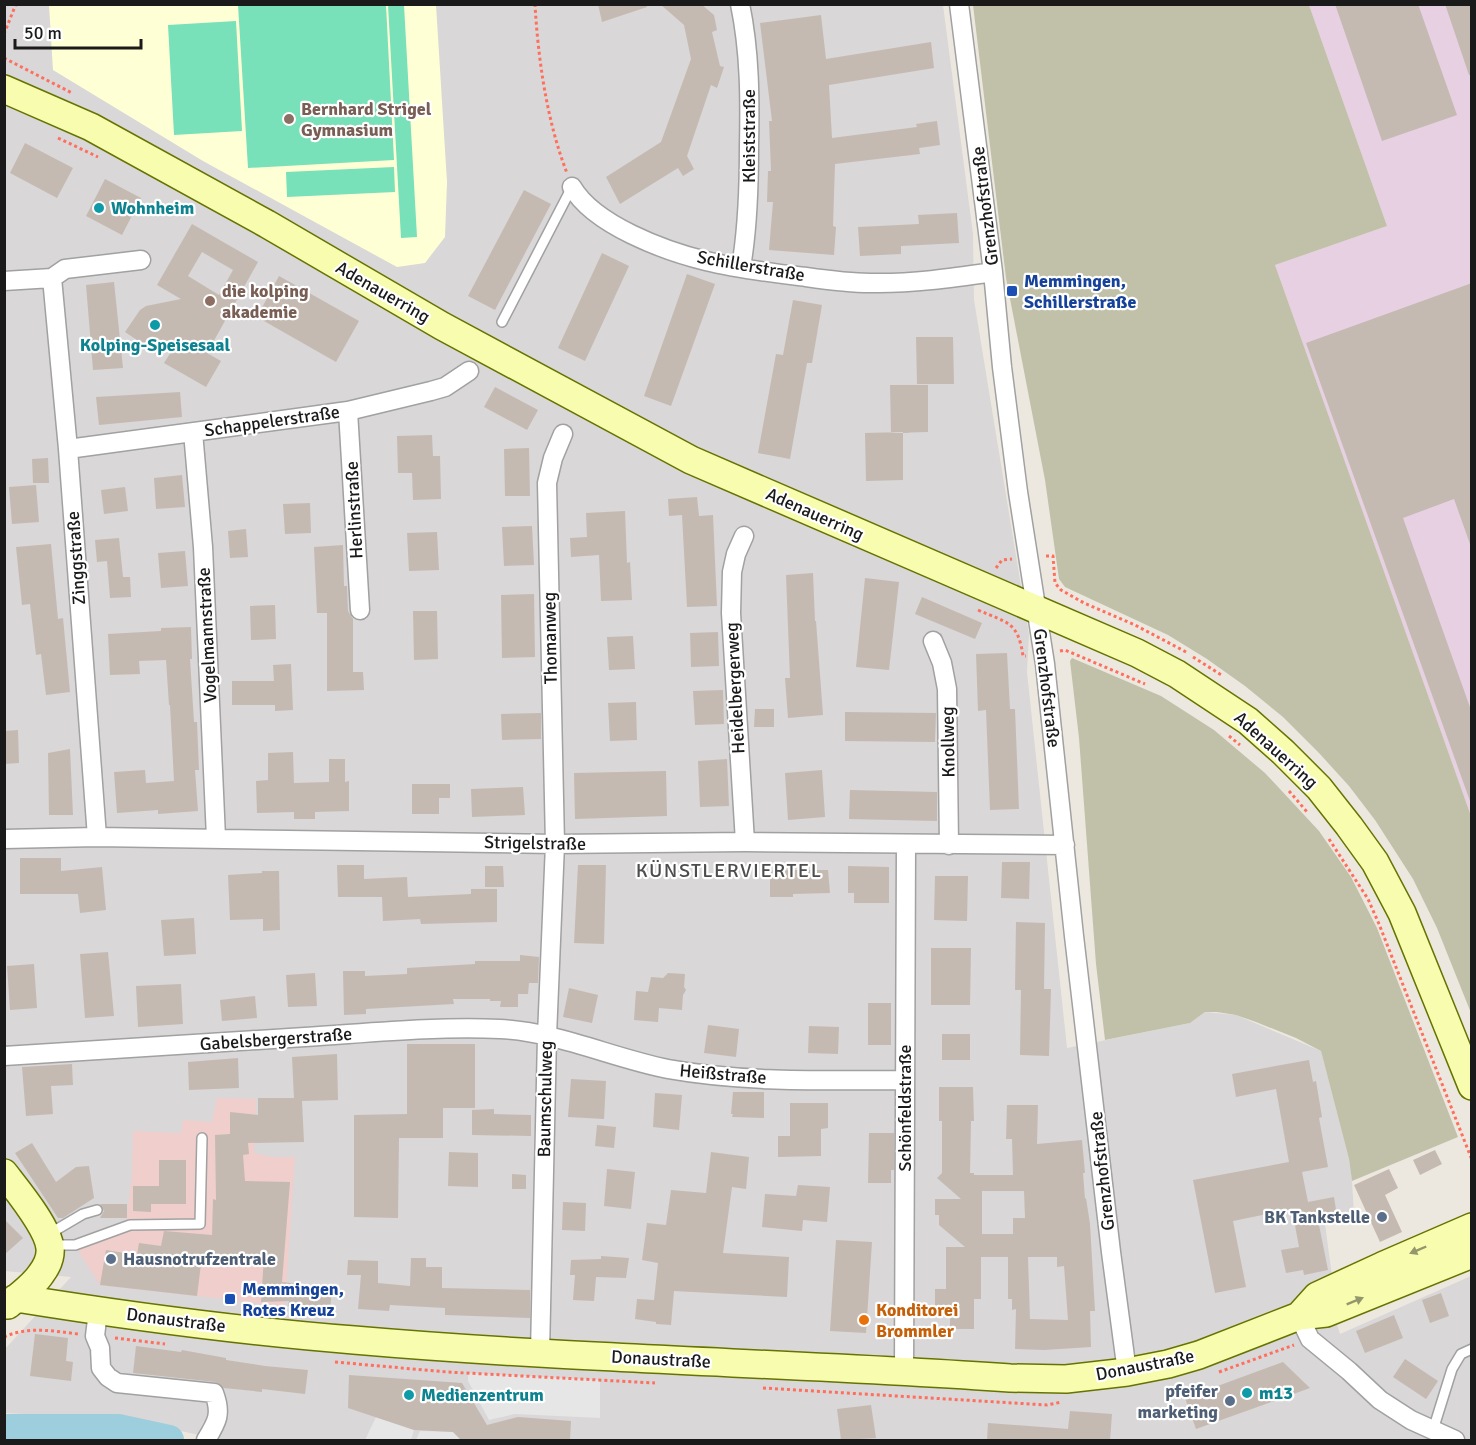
<svg xmlns="http://www.w3.org/2000/svg" width="1476" height="1445" font-family="Signika,sans-serif">
<style>
.residential{fill:#d9d7d7}
.commercial{fill:#efcecc}
.industrial{fill:#e6d0e2}
.education{fill:#ffffd6}
.construction{fill:#c1c1aa}
.pitch{fill:#78e1b9}
.parking{fill:#e6e6e6}
.lines{fill:none;stroke-linecap:round;stroke-linejoin:round}
.river{stroke:#9dcedd;stroke-width:30}
.building{fill:#c4bab2;fill-rule:evenodd}
.lane-casing{stroke:#a1a1a1;stroke-width:12}
.street-casing{stroke:#a1a1a1;stroke-width:21}
.secondary-casing{stroke:#667300;stroke-width:30}
.path{stroke:#ff6f5e;stroke-width:3;stroke-dasharray:3 3;stroke-linecap:butt}
.lane{stroke:#fff;stroke-width:9}
.street{stroke:#fff;stroke-width:18}
.secondary{stroke:#f8fcae;stroke-width:27}
.oneway{fill:#94966b}
.education-dot{fill:#8d6e63;stroke:#fff;stroke-width:2}
.culture-dot{fill:#0f9aa8;stroke:#fff;stroke-width:2}
.transit-dot{fill:#1a4fb4;stroke:#fff;stroke-width:2}
.service-dot{fill:#5c6f8a;stroke:#fff;stroke-width:2}
.food-dot{fill:#e8710a;stroke:#fff;stroke-width:2}
.labels{text-anchor:middle;dominant-baseline:central;stroke-width:4.5;stroke-linejoin:round;paint-order:stroke}
.education-label{font-size:18px;font-weight:bold;fill:#785e54;stroke:#fff;text-anchor:start}
.street-label{font-size:18px;fill:#1a1a1a;stroke:#fff}
.culture-label{font-size:18px;font-weight:bold;fill:#0d838f;stroke:#fff;text-anchor:start}
.transit-label{font-size:18px;font-weight:bold;fill:#164399;stroke:#fff;text-anchor:start}
.service-label{font-size:18px;font-weight:bold;fill:#4e5e75;stroke:#fff;text-anchor:end}
.food-label{font-size:18px;font-weight:bold;fill:#c56008;stroke:#fff;text-anchor:start}
.neighbourhood-label{font-size:20px;letter-spacing:1.5px;fill:#4d4d4d;stroke:#fff}
</style>
<rect width="100%" height="100%" fill="#ede8df"/>
<path class="residential" d="M5,5H943L973,234L974,300L1029,635L1027,672L1067,1048L1190,1023L1205,1012L1236,1015L1321,1051L1349,1159L1352,1181L1354,1214L1325,1224L1332,1276L1322,1278L1340,1334L1471,1276V1440H219L135,1420L5,1413L4,1350L71,1277L5,1271Z"/>
<path class="commercial" d="M217,1098L256,1099L254,1153L272,1157H295L285,1306L100,1285L73,1243L126,1222L132,1175L133,1131L181,1133L183,1120L212,1122Z"/>
<path class="industrial" d="M1309,5H1471V816L1275,265L1387,226Z"/>
<path class="education" d="M49,5H436L447,182L445,237L425,263L397,267L203,161L53,70Z"/>
<path class="construction" d="M973,5H1309L1387,226L1275,265L1471,816V1013L1437,928L1413,879L1375,820L1349,786L1319,753L1283,717L1245,686L1207,659L1168,635L1065,587L1059,579L1045,480L1006,278Z
M1072,658L1161,696L1214,730L1265,773L1319,831L1351,877L1377,928L1458,1137L1352,1181L1349,1159L1321,1051L1296,1038L1256,1022L1236,1015L1217,1012H1205L1190,1023L1105,1040L1096,964L1079,738L1070,661Z"/>
<path class="pitch" d="M238,5H386L394,160L248,168Z
M388,5H404L417,237L401,238Z
M236,21L242,131L174,135L168,25Z
M394,167L395,192L287,197L286,172Z"/>
<path class="parking" d="M468,1373L600,1380V1418L515,1414L489,1420L468,1381Z
M376,1417L414,1430L411,1440H365Z
M420,1431L453,1432L461,1440H416Z"/>
<g class="lines">
<path class="river" d="M4,1429H118L169,1440"/>
</g>
<path class="building" d="M598,4H646L647,7L602,22Z
M660,4H701L714,15L717,30L712,32L720,66L724,67L717,88L711,85L687,156L694,169L683,176L678,168L620,204L606,177L661,142L691,59L684,25Z
M1335,4H1418L1457,115L1382,141Z
M1445,4H1472V75H1469Z
M821,15L826,59L931,42L934,68L829,85L832,138L917,127L916,124L937,121L940,145L919,148L920,154L835,164L833,226L836,227L834,255L769,250L773,202H767L768,171H771L769,121H772L760,23Z
M25,143L73,168L57,198L10,173Z
M105,179L141,198L122,235L86,216Z
M524,190L551,204L495,310L468,296Z
M957,213L959,243L901,246V254L860,256L858,227L919,224L918,215Z
M192,224L258,262L207,353L221,361L206,387L164,363L171,352L146,346L125,332L140,310L146,306L181,299L157,285ZM202,252L233,270L219,295L188,276Z
M602,253L629,266L585,361L558,348Z
M687,274L715,284L671,406L644,396Z
M279,276L359,321L336,362L257,317Z
M114,282L123,368L93,370L86,285Z
M1472,283V543L1470,544L1454,499L1403,518L1472,713V801H1470L1306,343Z
M793,300L822,305L812,363H807L790,459L758,453L776,354L783,355Z
M916,337H953L954,384H917Z
M890,385H928V432L891,433Z
M495,387L538,410L527,430L484,407Z
M180,392L182,417L99,425L96,397Z
M903,432V480L866,481L865,433Z
M432,435L433,456H440L441,499L413,500L412,473H398L397,436Z
M529,448L530,496H505L504,449Z
M48,458L49,483H33L32,459Z
M182,475L185,507L156,509L154,478Z
M36,485L39,522L12,524L9,487Z
M125,487L128,511L104,514L101,490Z
M697,497L699,516L713,515L717,606L687,607L682,515L669,516L668,499Z
M310,503L311,533L285,534L283,504Z
M625,511L627,563L630,562L632,600L601,601L599,555L571,557L570,538L587,537L586,513Z
M532,526L534,565L504,566L502,527Z
M246,529L248,557L230,558L228,531Z
M437,532L439,570L409,571L407,533Z
M119,538L123,577H130L131,597L110,598L107,561L97,562L95,540Z
M51,544L58,619L63,618L70,692L46,695L41,654L36,655L30,604L22,605L16,547Z
M343,545L344,586H347L348,611L353,619V672H363L364,690L327,691V613H317L314,547Z
M185,551L188,586L161,588L158,553Z
M813,573L815,621H816L823,715L788,718L785,678H790L786,575Z
M865,578L899,582L889,670L856,667Z
M534,594L535,657L502,658L501,595Z
M922,597L982,623L975,639L915,614Z
M275,605L276,639L251,640L250,606Z
M413,611H437L438,659L414,660Z
M191,627L192,659H190L194,722H197L199,770H195L198,811L158,814V810L117,813L114,772L145,770L146,783L174,781L170,705H169L166,660L139,661L140,674L110,675L108,634L161,631V628Z
M718,632L719,666L691,667L690,633Z
M633,636L635,669L609,670L607,637Z
M1007,653L1010,709H1015L1019,809L990,810L986,710L978,711L976,654Z
M291,664L293,710L275,711V705H232V681H274L273,665Z
M723,690L724,724L695,725L693,691Z
M636,702L637,740L610,741L608,703Z
M755,709H774V727H754Z
M845,712L936,713L935,742L845,741Z
M541,713V739L502,740L501,714Z
M18,730L19,763L4,764V731Z
M70,749L73,815H49L48,753Z
M293,752L294,783L329,782V759H345V782L349,781V811L315,812V819H294V812L257,813L256,781L268,780V753Z
M727,759L729,806L700,807L698,761Z
M822,770L825,817L788,820L785,773Z
M666,771L667,816L575,819L574,773Z
M412,784H450V798H439V814H412Z
M523,787L525,815L472,817L471,789Z
M850,790L937,792V821L849,819Z
M20,858H61V871L102,867L106,910L80,913L78,894H20Z
M1002,862H1030L1029,899L1001,898Z
M337,865H364V879L407,877L408,897L471,894V889H497V922L421,924L420,919L383,921L382,897H338Z
M578,865H606L604,944L574,943Z
M485,866H503L504,887H485Z
M848,866L889,867V903H854V893H848Z
M770,870H828L830,893L793,894V897H770Z
M262,871H279L280,930L263,931V919L230,920L228,875L262,873Z
M935,876H968L967,921L934,920Z
M194,918L196,954L164,956L161,920Z
M1016,922L1045,923L1044,989H1051L1049,1056L1020,1055L1021,990H1015Z
M931,948H971L970,1005H931Z
M108,952L114,1016L85,1018L80,954Z
M520,955L539,957L538,983H529L528,994H518V1007H500L501,1001H490V999H453L454,1004L366,1009V1014L344,1015L343,971H365V976L407,974V968L475,964V961H520Z
M34,964L37,1008L10,1010L7,966Z
M315,973L317,1006L288,1007L286,975Z
M668,973L685,974L684,987L686,990L683,995L682,1010L659,1008L658,1022L634,1020L636,991L648,992L651,977L663,978Z
M181,984L183,1024L138,1027L136,986Z
M569,988L598,995L592,1023L563,1017Z
M255,996L257,1018L222,1021L220,1000Z
M868,1003H891V1045H868Z
M708,1025L739,1029L736,1057L704,1053Z
M809,1026L839,1027L838,1054L808,1053Z
M942,1034H970V1060H942Z
M407,1044H475V1108H443V1138H399L398,1218L354,1217V1115L407,1114Z
M337,1054L338,1100L302,1101L304,1142L248,1143L249,1154L243,1155L245,1181L290,1182L282,1282L332,1288L330,1311L288,1306L289,1301L261,1302L264,1257L202,1256L197,1296L100,1285L106,1250L137,1255L139,1243L161,1246L164,1231L212,1235L213,1199L216,1200L215,1135L230,1134V1112L258,1115V1098H294L292,1057Z
M238,1058L239,1088L189,1090L188,1062Z
M1309,1060L1313,1082L1316,1081L1322,1117L1319,1118L1328,1167L1302,1172L1308,1202L1334,1197L1337,1216L1318,1220L1328,1270L1304,1275L1303,1270L1286,1273L1281,1250L1299,1247L1292,1209L1233,1221L1246,1287L1215,1293L1193,1180L1289,1162L1276,1089L1236,1097L1232,1074Z
M72,1064L73,1085L51,1086L53,1114L26,1116L22,1067Z
M571,1079L606,1081L604,1119L568,1117Z
M939,1087H973L974,1121H971L970,1173H974V1175H1013L1012,1139H1006L1007,1105H1038L1037,1144L1082,1140L1085,1173H1083L1085,1199L1086,1198L1090,1224L1095,1311H1090L1091,1347L1044,1350L1015,1349L1016,1309L1012,1310V1299H1008V1257H981V1299H974V1329H950V1314H943V1305H935V1289H946V1247H965L939,1225V1215H935V1199H961L937,1178L942,1173V1121H939ZM982,1191H1024L1025,1218H1013V1234H982ZM1028,1257H1057V1267L1064,1266L1068,1320L1030,1319Z
M733,1092H764V1118L732,1117L733,1114H731Z
M655,1093L682,1095L679,1130L653,1127Z
M790,1103H828V1128L821,1129V1156L778,1157V1136H790Z
M494,1109V1114L531,1115V1136L472,1135V1110Z
M597,1125L616,1127L614,1148L595,1146Z
M869,1133H894V1170H891V1183H868Z
M32,1143L56,1182L76,1167L89,1166L94,1198L63,1218H58L15,1153Z
M1435,1150L1442,1164L1420,1175L1413,1160Z
M449,1152L478,1153V1187L448,1186Z
M711,1152L749,1157L746,1189L732,1187L723,1253L789,1257L787,1297L674,1291L671,1325L656,1324V1322L635,1319L637,1299L654,1300L658,1263L642,1260L647,1223L666,1225L671,1190L706,1193Z
M159,1160H186V1204H151V1212L133,1211V1186H159Z
M607,1169L635,1172L631,1209L604,1206Z
M1389,1169L1398,1188L1385,1195L1402,1232L1380,1242L1354,1185Z
M512,1174L526,1175V1189H512Z
M798,1185L830,1187L827,1222L803,1220L802,1231L762,1227L765,1194L796,1196Z
M563,1202L586,1203L585,1231L562,1230Z
M100,1204H127V1218H100L104,1211Z
M4,1219L23,1238L4,1255Z
M836,1240L872,1242L866,1333L830,1331Z
M601,1256L629,1258L626,1278L596,1277L594,1301L573,1300L575,1275H570L571,1260L601,1259Z
M411,1258H426V1267H442V1288L530,1290V1318L445,1315V1308L390,1305L389,1311L358,1309L361,1275H347L348,1260L378,1261V1283L410,1286Z
M1441,1293L1449,1316L1430,1323L1422,1300Z
M1394,1315L1403,1338L1365,1353L1356,1331Z
M35,1334L68,1338L66,1361L73,1362L71,1381L30,1376Z
M136,1346L181,1352L182,1350L226,1358V1360L265,1366L308,1370L305,1394L262,1389V1392L224,1388L215,1382L133,1373Z
M1405,1359L1438,1381L1426,1399L1393,1377Z
M1283,1362L1310,1388L1196,1429L1185,1398Z
M349,1375L462,1383L487,1425L518,1417L571,1421L570,1440H461L453,1432L414,1430L348,1408Z
M871,1405L876,1438L841,1440L837,1409Z
M1070,1411L1112,1414L1110,1440H987L988,1423L1068,1429Z"/>
<g class="lines">
<defs>
<path id="lane" d="M502,322L572,187
M49,1234L83,1214L97,1210
M51,1245H75L130,1225L200,1224L202,1138
M1433,1430L1452,1369L1461,1354L1472,1349"/>
<path id="street" d="M740,4C750,52 750,100 749,147C749,188 748,227 741,267
M959,4L993,272L1002,367L1018,492L1045,664L1074,936L1111,1252L1127,1372
M572,187C594,225 665,251 706,261C738,269 773,273 806,277C827,280 848,283 870,283C911,284 952,278 993,272
M52,278L68,449L97,837
M4,281L52,278L65,269L141,260
M348,411L360,610
M193,432L203,547L216,838
M68,449L348,411L431,391L445,387L469,371
M744,536L736,554L732,572L731,613L745,842
M933,641L942,663L947,689L949,845
M4,839L97,837L555,844L745,842L1065,845
M4,1056C105,1050 205,1043 305,1037C369,1033 436,1026 500,1029C558,1032 612,1058 668,1069C746,1083 826,1080 905,1080
M98,1311L95,1336L100,1348L101,1368L108,1377L117,1383L214,1393C222,1414 217,1422 206,1440
M1299,1316L1310,1339L1349,1371L1380,1400L1411,1420L1455,1440
M540,1353L547,1036L555,844L547,483L553,458L563,434
M904,1372L906,845"/>
<path id="secondary" d="M4,89L91,127L267,224L442,326L691,460L1137,653L1177,674L1248,721L1283,752L1319,788L1349,826L1375,862L1402,913L1472,1086
M4,1173C17,1190 48,1227 50,1248C51,1257 47,1266 41,1274C33,1286 19,1296 8,1305
M16,1298C128,1316 241,1331 354,1340C572,1359 791,1363 1010,1378L1066,1379L1127,1372L1168,1364L1199,1355L1299,1316L1326,1313L1472,1254
M1299,1316L1317,1296L1382,1266L1472,1227"/>
</defs>
<use href="#lane" class="lane-casing"/>
<use href="#street" class="street-casing"/>
<use href="#secondary" class="secondary-casing"/>
<path class="path" d="M535,4C538,59 547,122 567,173
M4,34L16,4
M4,58L72,93
M58,138L98,157
M1046,556H1053L1055,583L1061,590L1084,603L1135,625L1188,653
M996,568L1002,560L1012,559
M978,610C1007,623 1018,621 1023,656H1026
M1060,651L1065,650L1145,684
M1193,657L1223,676
M1229,736L1240,745
M1289,791L1308,813
M1329,839L1368,899L1379,924L1472,1160
M4,1337C28,1326 53,1331 78,1334
M115,1338L165,1344
M335,1362L447,1372L655,1383
M1219,1372L1294,1345
M763,1388L1047,1405L1062,1402"/>
<use href="#lane" class="lane"/>
<use href="#street" class="street"/>
<use href="#secondary" class="secondary"/>
</g>
<defs><path id="oneway-solid" d="M-6-.8H1V-3.2L6.5 0L1 3.2V.8H-6Z" transform="scale(1.5)"/></defs>
<g class="oneway">
<use href="#oneway-solid" transform="translate(1418 1250) rotate(157)"/>
<use href="#oneway-solid" transform="translate(1355 1301) rotate(-22)"/>
</g>
<g class="education-dot">
<circle cx="289" cy="119" r="6"/>
<circle cx="210" cy="301" r="6"/>
</g>
<g class="culture-dot">
<circle cx="99" cy="208" r="6"/>
<circle cx="155" cy="325" r="6"/>
<circle cx="1247" cy="1393" r="6"/>
<circle cx="409" cy="1395" r="6"/>
</g>
<g class="transit-dot">
<rect x="1006" y="285" width="12" height="12" rx="3"/>
<rect x="224" y="1293" width="12" height="12" rx="3"/>
</g>
<g class="service-dot">
<circle cx="1382" cy="1217" r="6"/>
<circle cx="111" cy="1259" r="6"/>
<circle cx="1230" cy="1401" r="6"/>
</g>
<circle class="food-dot" cx="864" cy="1320" r="6"/>
<g class="labels">
<g class="education-label">
<text x="301" y="109">Bernhard Strigel<tspan x="301" dy="21">Gymnasium</tspan></text>
<text x="222" y="291">die kolping<tspan x="222" dy="21">akademie</tspan></text>
</g>
<g class="street-label">
<text transform="translate(749 136) rotate(-90)">Kleiststraße</text>
<text transform="translate(985 206) rotate(-97)">Grenzhofstraße</text>
<text transform="translate(751 266) rotate(10)">Schillerstraße</text>
<text transform="translate(383 292) rotate(30)">Adenauerring</text>
<text transform="translate(272 421) rotate(-8)">Schappelerstraße</text>
<text transform="translate(354 510) rotate(-93)">Herlinstraße</text>
<text transform="translate(815 514) rotate(24)">Adenauerring</text>
<text transform="translate(76 558) rotate(-94)">Zinggstraße</text>
<text transform="translate(207 635) rotate(-93)">Vogelmannstraße</text>
<text transform="translate(550 638) rotate(-91)">Thomanweg</text>
<text transform="translate(735 688) rotate(-93)">Heidelbergerweg</text>
<text transform="translate(1047 688) rotate(83)">Grenzhofstraße</text>
<text transform="translate(948 742) rotate(-91)">Knollweg</text>
<text transform="translate(1276 750) rotate(42)">Adenauerring</text>
<text transform="translate(535 843) rotate(1)">Strigelstraße</text>
<text transform="translate(276 1039) rotate(-4)">Gabelsbergerstraße</text>
<text transform="translate(723 1074) rotate(5)">Heißstraße</text>
<text transform="translate(545 1099) rotate(-89)">Baumschulweg</text>
<text transform="translate(905 1108) rotate(-90)">Schönfeldstraße</text>
<text transform="translate(1102 1171) rotate(-96)">Grenzhofstraße</text>
<text transform="translate(176 1320) rotate(7)">Donaustraße</text>
<text transform="translate(661 1359) rotate(3)">Donaustraße</text>
<text transform="translate(1145 1365) rotate(-11)">Donaustraße</text>
</g>
<g class="culture-label">
<text x="111" y="208">Wohnheim</text>
<text x="155" y="345" text-anchor="middle">Kolping-Speisesaal</text>
<text x="1259" y="1393">m13</text>
<text x="421" y="1395">Medienzentrum</text>
</g>
<g class="transit-label">
<text x="1024" y="281">Memmingen,<tspan x="1024" dy="21">Schillerstraße</tspan></text>
<text x="242" y="1289">Memmingen,<tspan x="242" dy="21">Rotes Kreuz</tspan></text>
</g>
<g class="service-label">
<text x="1370" y="1217">BK Tankstelle</text>
<text x="123" y="1259" text-anchor="start">Hausnotrufzentrale</text>
<text x="1218" y="1391">pfeifer<tspan x="1218" dy="21">marketing</tspan></text>
</g>
<g class="food-label">
<text x="876" y="1310">Konditorei<tspan x="876" dy="21">Brommler</tspan></text>
</g>
<g class="neighbourhood-label">
<text x="729" y="870">KÜNSTLERVIERTEL</text>
</g>
</g>
<rect width="1476" height="1445" fill="none" stroke="#1a1a1a" stroke-width="12"/>
<path d="M15 39v9h126v-9" fill="none" stroke="#1a1a1a" stroke-width="3"/>
<text x="24" y="39" font-size="18" fill="#1a1a1a" stroke="#ffffff" stroke-width="4.5" paint-order="stroke">50 m</text>
</svg>
